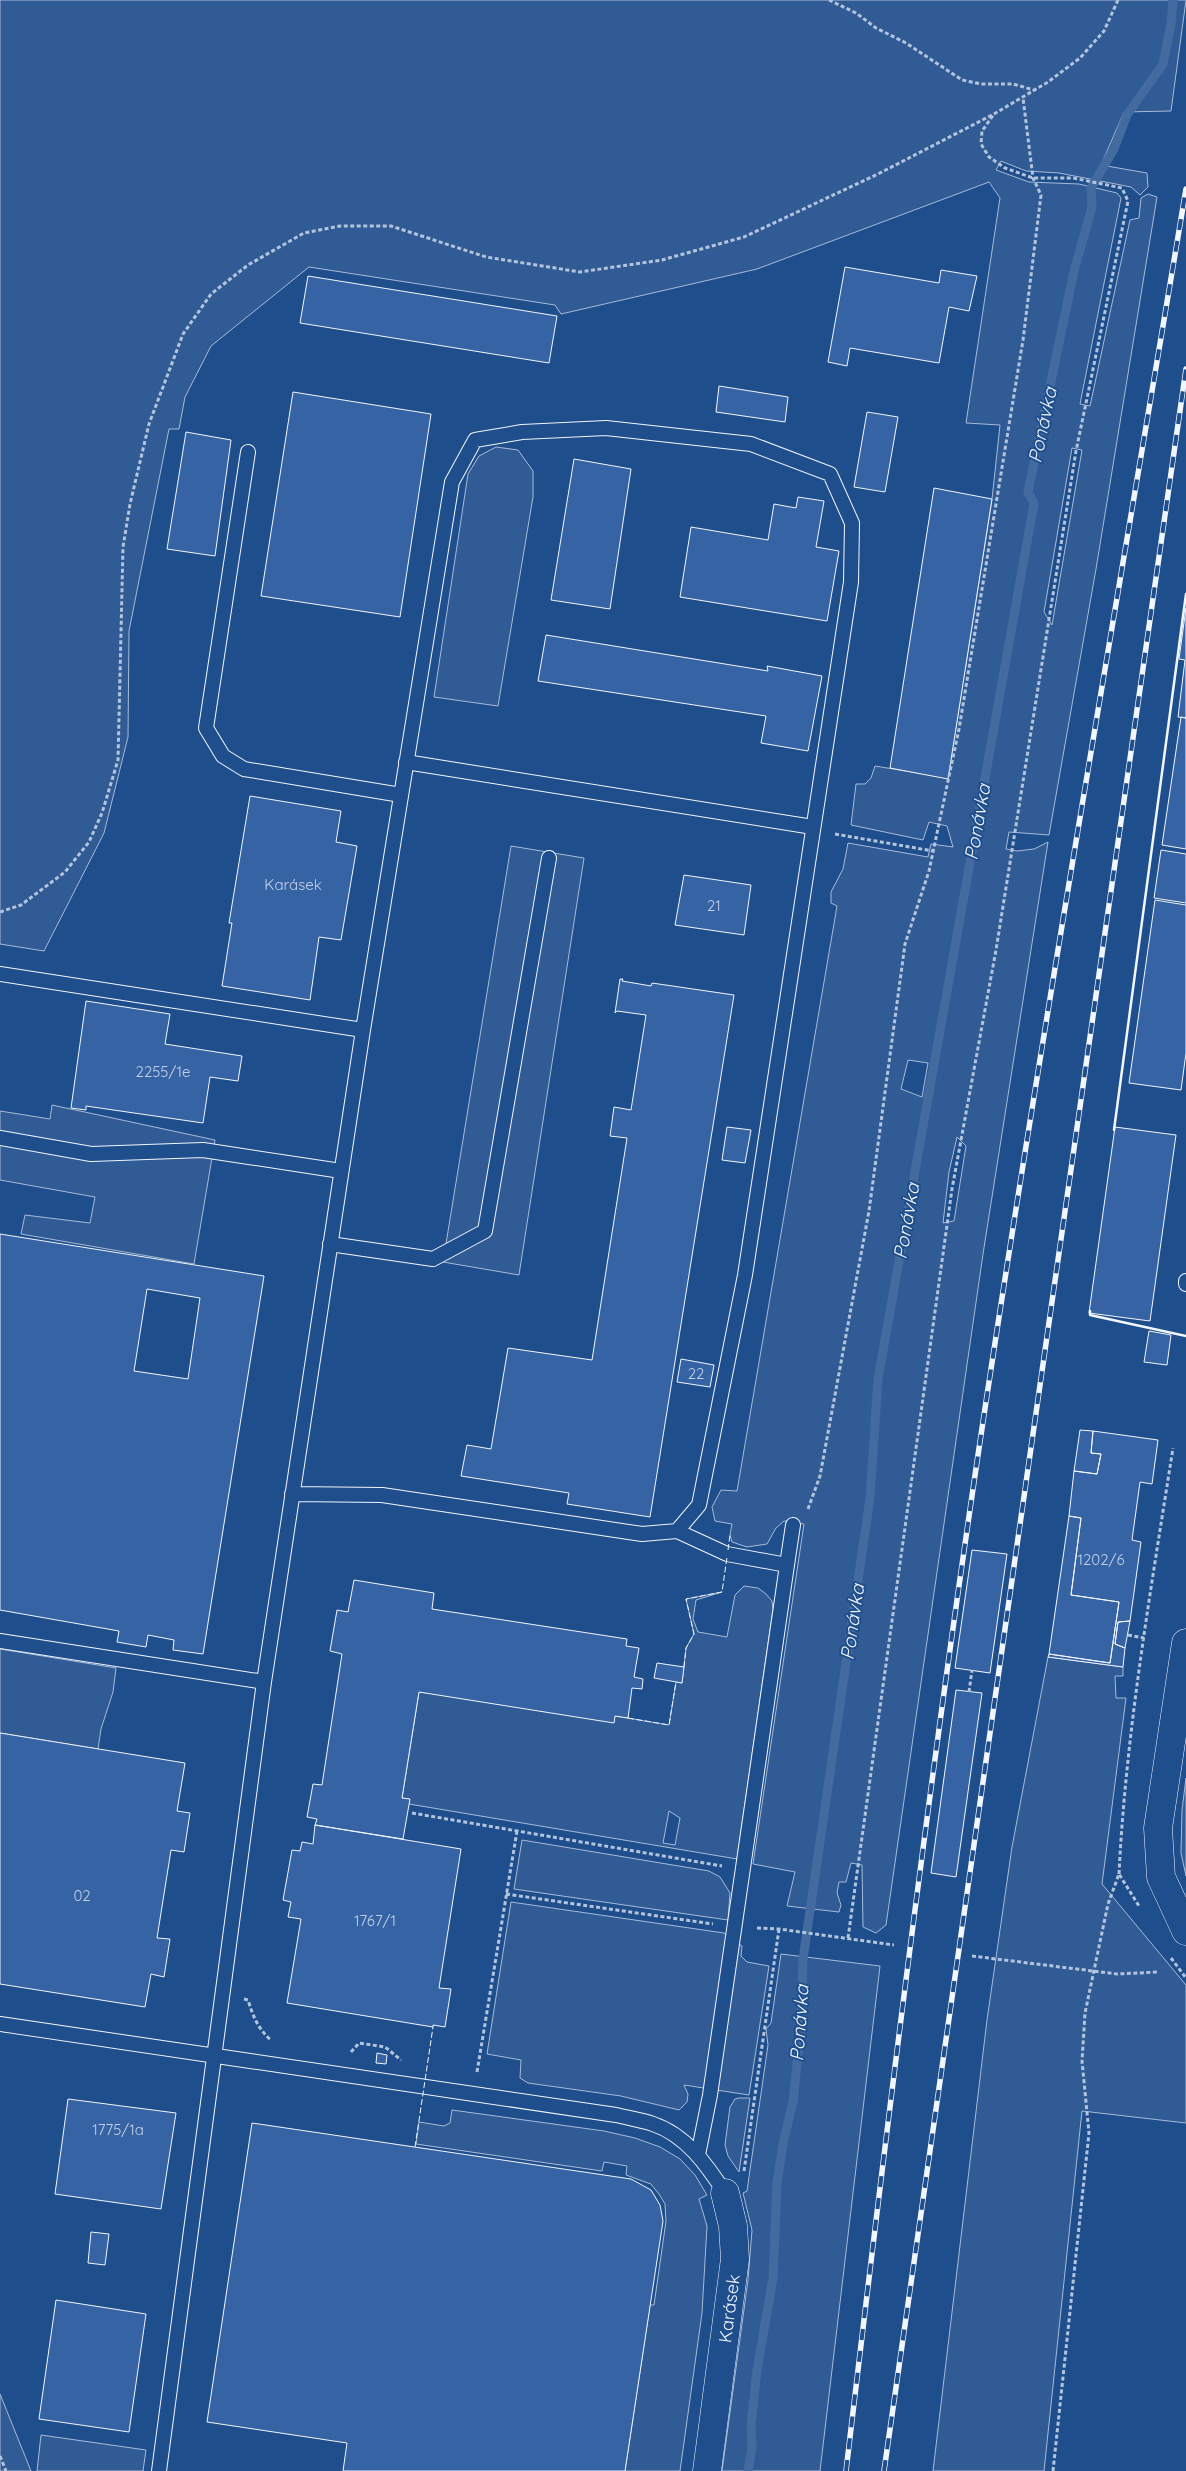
<svg xmlns="http://www.w3.org/2000/svg" width="1186" height="2471" font-family="Quicksand,sans-serif">
<style>
.built{fill:#305b95;stroke:#a8bbd7;fill-rule:evenodd}
.lines{fill:none;stroke-linecap:round;stroke-linejoin:round}
.stream{stroke:#446ba0;stroke-width:9}
.building{fill:#3563a3;stroke:#f2f6ff;fill-rule:evenodd}
.lane-casing{stroke:#f2f6ff;stroke-width:16}
.street-casing{stroke:#f2f6ff;stroke-width:29}
.secondary-casing{stroke:#f2f6ff;stroke-width:29}
.path{stroke:#b3c4dc;stroke-width:3;stroke-dasharray:4 2.5;stroke-linecap:butt}
.lane{stroke:#1f4e8c;stroke-width:14}
.street{stroke:#1f4e8c;stroke-width:28}
.secondary{stroke:#1f4e8c;stroke-width:28}
.rail-casing{stroke:#f2f6ff;stroke-width:5.5}
.rail{stroke:#1f4e8c;stroke-width:4;stroke-dasharray:11;stroke-linecap:butt}
.fence{stroke:#f2f6ff;stroke-width:1;stroke-dasharray:6 2.5;stroke-linecap:butt}
.wall{stroke:#f2f6ff;stroke-width:2.5}
.labels{text-anchor:middle;dominant-baseline:central;stroke-width:4;stroke-linejoin:round;paint-order:stroke}
.number-label{font-size:15px;fill:#c3d1e8}
.street-label{font-size:18px;fill:#f2f6ff;stroke:#1f4e8c}
.water-label{font-size:19px;font-style:italic;fill:#f2f6ff;stroke:#1f4e8c}
</style>
<rect width="100%" height="100%" fill="#1f4e8c"/>
<path class="built" d="M0,0H1186L1171,111L1124,112L1101,165L1147,173L1148,187L1140,195L1131,187L1059,173L1026,171L1001,161L996,170L1029,182L1079,184L1117,193L1121,198L1080,404L1090,406L1130,220L1139,218L1141,198L1148,194L1157,197L1096,569L1049,835L1009,832L1006,849L1017,851L1034,849L1048,842L983,1254L886,1925L876,1933L863,1927L862,1865L851,1863L846,1882H839L837,1893L841,1905L839,1912L787,1906L795,1872L753,1864L804,1524L784,1521L776,1528L767,1544L747,1547L732,1542L730,1535L732,1524L715,1521L712,1507L721,1490L737,1491L837,906L831,903V892L843,869L848,843L928,857L931,844L953,847L947,826L929,822L923,840L851,825L856,784H865L871,778L875,766L948,778L992,499L1000,425L966,423L1000,198L989,182L757,269L561,314L555,305L309,267L211,346L185,397L179,429H169L129,631L128,737L104,833L44,951L0,944ZM1072,448L1082,450L1052,625L1044,612ZM908,1060L928,1063L922,1097L901,1089ZM957,1137L966,1146L954,1221L943,1223L949,1172Z
M496,447L518,450L533,471V497L498,706L434,697L468,474L479,456Z
M511,846L584,858L519,1275L443,1262Z
M52,1105L215,1140L194,1264L21,1234L25,1215L90,1223L95,1197L0,1180V1111L50,1119Z
M744,1586L758,1588L766,1594L772,1601L773,1609L737,1859L409,1804V1799L402,1798L419,1692L615,1716L669,1725L676,1682L682,1683L686,1648L694,1634L686,1599L722,1592L696,1600L693,1619L698,1632L727,1637L735,1595ZM669,1811L680,1818L675,1845L663,1843Z
M0,1649L116,1668L113,1692L101,1729L98,1749L0,1733Z
M1048,1657L1123,1667V1676H1115L1116,1698H1126L1102,1884L1186,1985V2123L1082,2111L1044,2471H933L987,2020L1012,1847Z
M1186,1778V1876L1181,1853L1182,1810Z
M522,1840L709,1871L720,1877L730,1893L728,1920L514,1889Z
M511,1902L724,1933L742,1946L741,1956L747,1962L769,1966L749,2095L684,2085L688,2094L687,2102L679,2110L621,2096L528,2083L520,2078L521,2060L487,2054Z
M781,1954L880,1966L820,2471H722L748,2280L752,2230L743,2193L747,2191L768,2045L766,2029L771,2023Z
M739,2098H750L739,2172L728,2156L725,2145L730,2107L735,2099Z
M452,2110L604,2131L635,2138L660,2147L680,2159L695,2175L707,2195L699,2199L707,2226L702,2313L680,2471H625L650,2305H654L666,2221L665,2204L659,2194L651,2184L626,2175L627,2166L604,2162L602,2171L416,2144L419,2122L444,2126L450,2123Z
M0,2394L31,2471H0Z
M41,2435L146,2450L143,2471H37Z"/>
<g class="lines">
<path class="stream" d="M748,2471L752,2448L751,2425L757,2370L773,2278L777,2183L783,2144L793,2102L801,2027L803,1959L870,1498L878,1379L1034,503L1028,492L1074,271L1092,207L1091,188L1114,149L1127,115L1163,64L1171,24L1173,0"/>
</g>
<path class="building" d="M845,267L939,283L941,270L977,276L969,311L949,307L939,363L850,348L847,366L828,362Z
M308,276L557,316L549,363L300,323Z
M719,386L788,397L785,422L716,412Z
M293,392L431,414L400,617L261,596Z
M867,412L898,417L885,492L854,487Z
M186,432L231,440L215,556L167,549Z
M574,459L631,469L610,609L551,600Z
M934,488L992,499L948,779L890,768Z
M798,497L824,501L816,547L839,551L827,621L680,597L691,527L768,540L774,504L796,508Z
M1186,608V718L1178,717L1185,660L1179,659Z
M546,635L768,671L767,666L822,676L808,751L761,743L766,716L538,681Z
M1181,717L1186,718V849L1162,845Z
M250,796L341,811L336,842L357,846L341,940L319,937L310,1000L222,986L232,923H229Z
M1161,850L1186,854V903L1154,898Z
M684,875L751,885L744,935L675,925Z
M1155,900L1186,905V1053L1181,1090L1129,1083Z
M620,979H623L622,981L651,986L652,983L734,995L650,1517L567,1504L569,1493L461,1476L467,1445L491,1449L508,1348L592,1360L627,1138L610,1136L614,1107L631,1110L646,1015L617,1011L615,1013Z
M86,1001L170,1014L165,1044L242,1056L238,1081L210,1077L203,1123L86,1106V1110L71,1108Z
M727,1127L751,1130L745,1163L722,1160Z
M1115,1127L1176,1135L1150,1321L1089,1313Z
M0,1234L264,1276L203,1654L173,1650L174,1640L148,1635L146,1647L117,1642L119,1631L0,1610ZM147,1289L200,1298L188,1379L134,1371Z
M1149,1331L1171,1335L1167,1365L1144,1362Z
M681,1359L714,1365L710,1387L677,1382Z
M1080,1430L1093,1431L1091,1453L1101,1454L1097,1474L1074,1471Z
M1093,1431L1158,1440L1152,1484L1140,1482L1132,1540L1141,1542L1130,1621L1118,1622L1115,1644L1125,1648L1123,1667L1048,1657L1049,1654L1110,1663L1119,1602L1071,1595L1081,1518L1069,1516L1074,1471L1097,1474L1101,1454L1091,1453Z
M1069,1516L1081,1518L1071,1595L1119,1602L1110,1663L1049,1654Z
M972,1550L1007,1554L990,1673L955,1668Z
M354,1580L434,1593L432,1609L627,1639L626,1646L639,1648L634,1677L643,1679L642,1689L632,1688L628,1718L615,1716L614,1723L419,1692L402,1798L410,1799L403,1839L315,1825L317,1819L307,1817L313,1784L322,1785L342,1654L330,1651L337,1610L348,1612Z
M1130,1621L1125,1648L1115,1644L1118,1622Z
M657,1663L684,1667L682,1683L654,1678Z
M956,1690L982,1693L956,1877L931,1873Z
M0,1733L185,1763L177,1811L190,1813L184,1852L171,1850L157,1938L170,1939L164,1977L151,1974L145,2007L0,1984Z
M315,1825L461,1849L439,1988L451,1989L445,2027L433,2025V2027L287,2003L301,1919L288,1917L291,1902L283,1900L292,1850L300,1851L302,1842L313,1844Z
M377,2053L387,2055L386,2064L376,2063Z
M68,2099L176,2113L161,2209L55,2194Z
M252,2123L631,2179L651,2190L660,2205L663,2221L625,2471H343L347,2443L207,2422Z
M91,2232L109,2234L105,2265L88,2263Z
M56,2300L146,2314L129,2432L39,2419Z"/>
<g class="lines">
<defs>
<path id="lane" d="M248,452L206,728L223,756L244,769L401,795
M406,762L813,827
M0,974L363,1030
M0,1138L91,1154L203,1150L341,1171
M330,1244L433,1259L485,1231L549,858
M1186,1281V1284
M677,1531L727,1554L787,1565L710,2095L698,2155
M787,1565L793,1525
M0,1641L264,1682
M0,2024L616,2115C628,2118 641,2120 653,2124C686,2135 707,2165 725,2193
M159,2471L264,1682L363,1030L452,482L475,440L522,432L606,428L751,444L830,474L852,523L851,582L745,1275L699,1505L677,1531L642,1534L382,1495L292,1494"/>
<g id="street">
<path id="s1" d="M707,2471L735,2259L733,2226L725,2193"/>
</g>
<path id="secondary" d="M1186,1643L1158,1828L1161,1877L1186,1931"/>
</defs>
<use href="#lane" class="lane-casing"/>
<use href="#street" class="street-casing"/>
<use href="#secondary" class="secondary-casing"/>
<path class="path" d="M829,0L856,13L876,28L906,43L962,80L981,84H1013L1034,90
M835,834L933,851
M0,912L21,905L65,872L89,842L102,813L118,760L123,547L130,504L149,424L183,334L211,294L248,265L304,233L340,226H391L486,257L580,272L662,260L744,237L878,174L994,114L1048,82L1080,58L1104,31L1118,0
M808,1509L820,1476L869,1211L905,944L929,871L959,729L1023,340L1041,195L1033,178L1023,98
M1128,1635L1144,1638
M969,1692L972,1670
M412,1813L722,1866
M1119,1874C1126,1731 1151,1589 1173,1448
M506,1894L713,1924
M757,1928L779,1929L894,1945
M848,1938L952,1189L996,950L1076,451L1128,201L1122,188L1073,178H1033L1005,168L989,157L981,144L982,131L994,114
M972,1956L1117,1974L1158,1972
M1171,1958L1186,1978
M244,1999L248,2000C253,2016 258,2029 271,2040
M351,2052L359,2043L385,2047L401,2060
M477,2072L517,1831
M744,2171L779,1929
M0,2456L6,2471
M1053,2471L1089,2133L1082,2061L1085,2013L1108,1904L1119,1874L1139,1906"/>
<use href="#lane" class="lane"/>
<use href="#street" class="street"/>
<use href="#secondary" class="secondary"/>
<defs>
<path id="rail" d="M846,2471C890,2099 936,1726 993,1356C1053,966 1121,578 1186,189
M884,2471L1186,369"/>
</defs>
<use href="#rail" class="rail-casing"/>
<use href="#rail" class="rail"/>
<path class="fence" d="M728,1550L730,1535
M684,1667L686,1648L694,1634L686,1599L722,1592L727,1557
M628,1718L669,1725L676,1682
M415,2147L433,2027"/>
<path class="wall" d="M1114,1130L1186,594
M1090,1311V1315L1186,1336"/>
</g>
<g class="labels">
<g class="number-label">
<text x="293" y="884">Karásek</text>
<text x="714" y="905">21</text>
<text x="163" y="1071">2255/1e</text>
<text x="696" y="1373">22</text>
<text x="1101" y="1559">1202/6</text>
<text x="82" y="1895">02</text>
<text x="375" y="1920">1767/1</text>
<text x="118" y="2129">1775/1a</text>
</g>
<g class="street-label">
<text stroke="none"><textPath href="#s1" startOffset="164">Karásek</textPath></text>
</g>
<g class="water-label">
<text transform="translate(1042 425) rotate(-78)">Ponávka</text>
<text transform="translate(977 822) rotate(-80)">Ponávka</text>
<text transform="translate(906 1221) rotate(-80)">Ponávka</text>
<text transform="translate(852 1622) rotate(-82)">Ponávka</text>
<text transform="translate(799 2023) rotate(-86)">Ponávka</text>
</g>
</g>
</svg>
